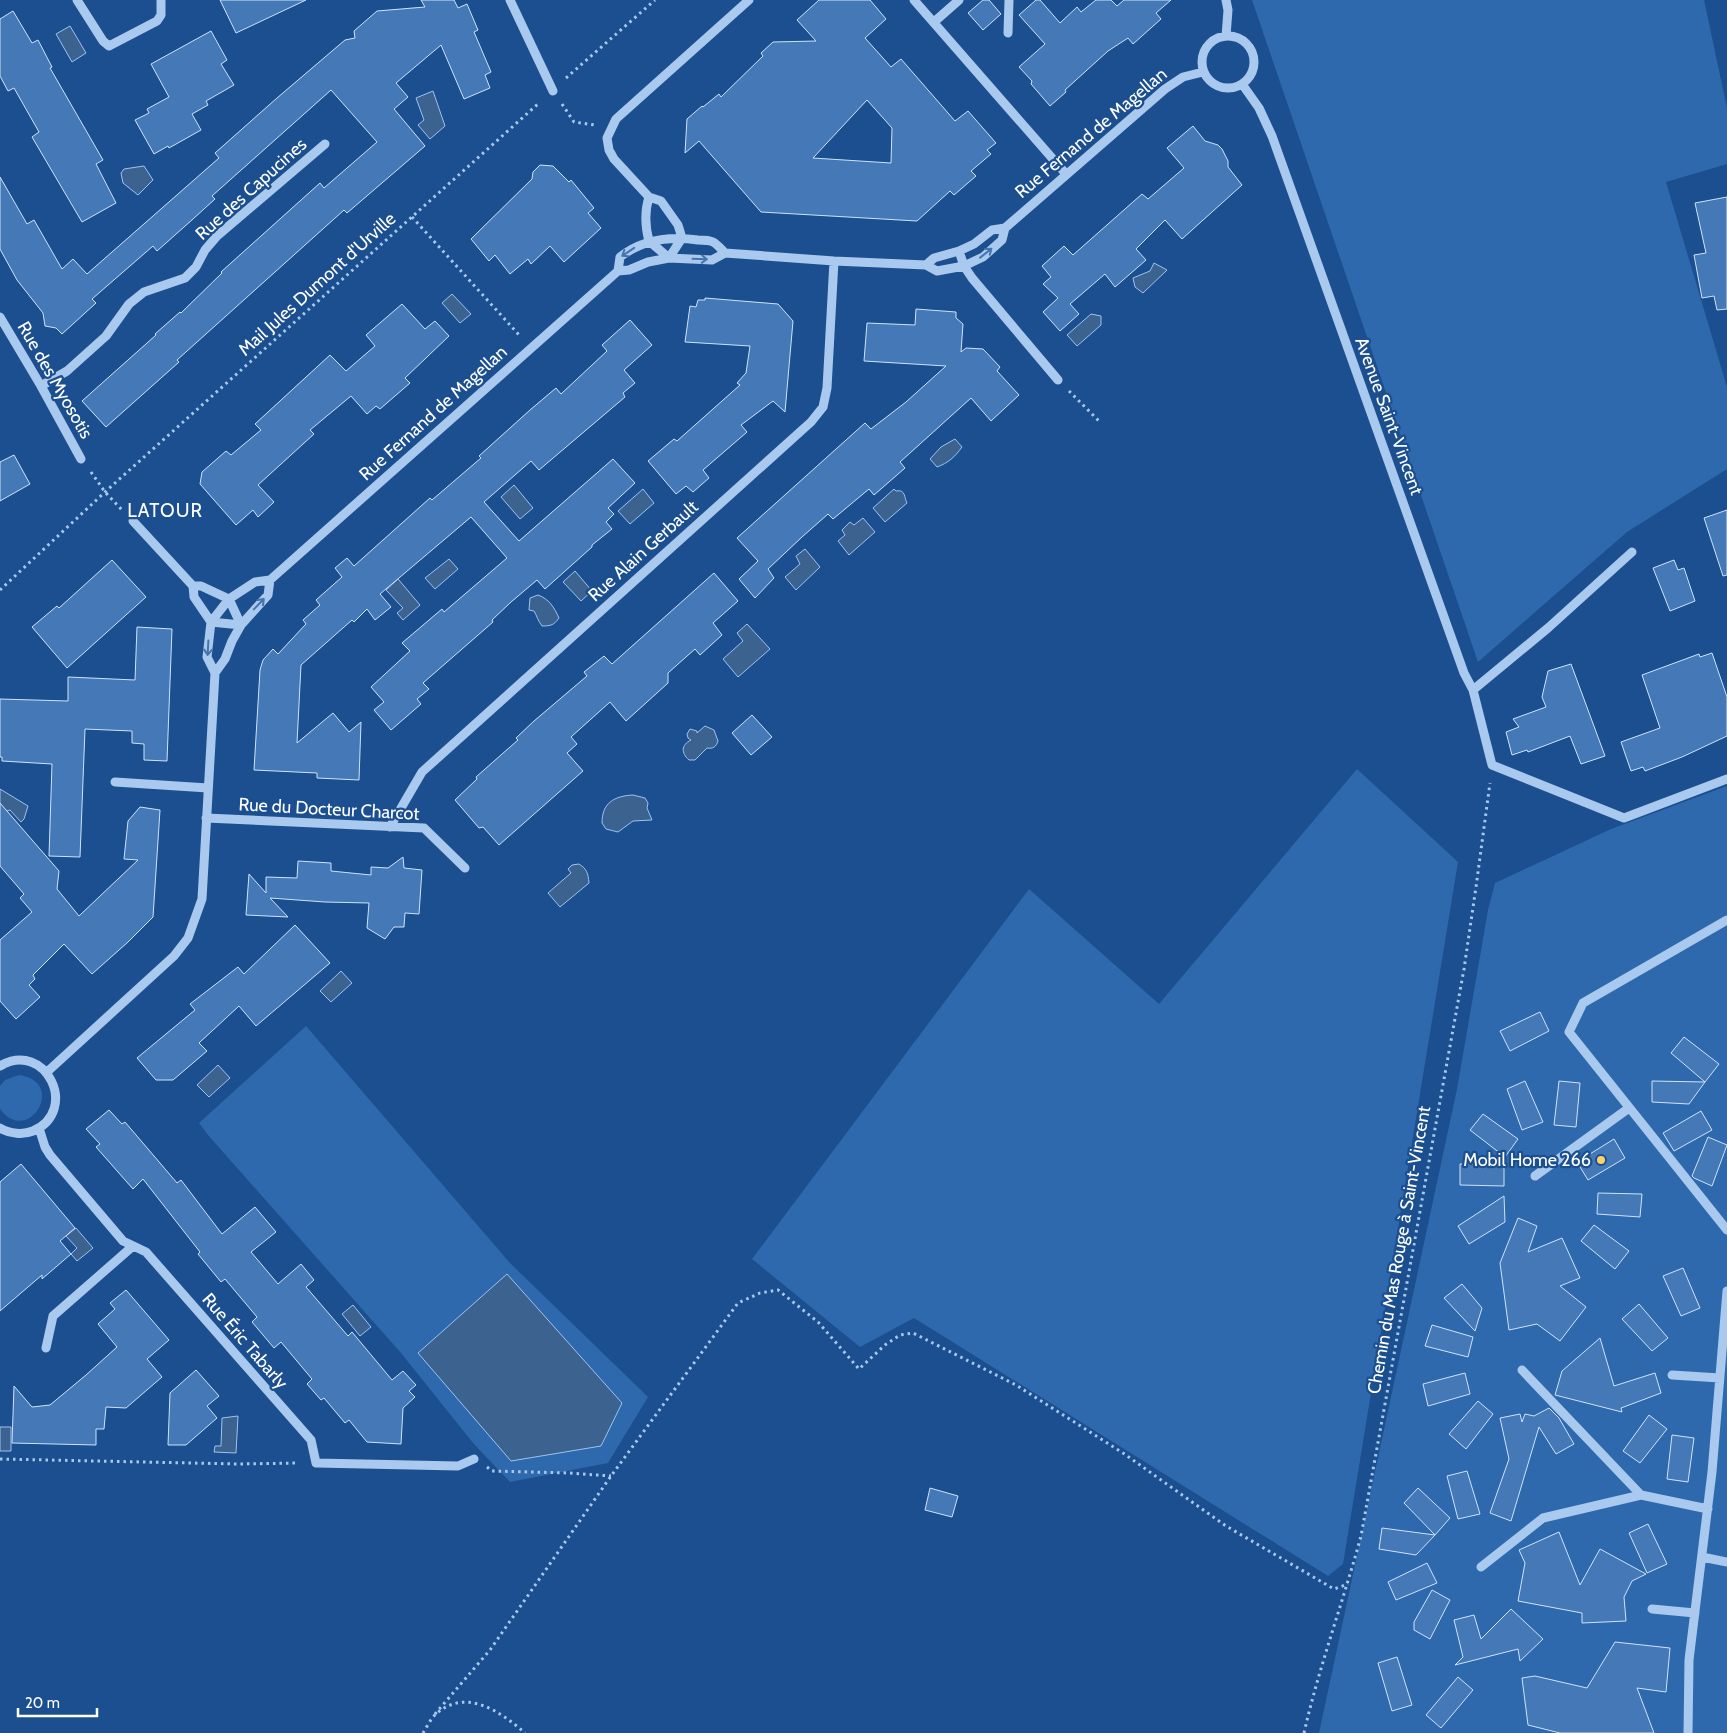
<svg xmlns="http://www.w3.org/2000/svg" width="1727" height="1733" font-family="Cabin,sans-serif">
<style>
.green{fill:#2e69ad}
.water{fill:#3c6290;stroke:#9cc4f0}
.building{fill:#4478b7;stroke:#cfe3fa;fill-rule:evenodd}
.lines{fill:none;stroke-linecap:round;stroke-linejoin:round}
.path{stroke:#a9c9ee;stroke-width:3;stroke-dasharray:2.5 4;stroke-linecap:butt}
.minor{stroke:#a9c9ee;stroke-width:9}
.oneway{stroke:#4674ac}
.poi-dot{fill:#ffd166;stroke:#1b4f8f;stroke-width:2}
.labels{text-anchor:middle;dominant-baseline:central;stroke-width:4.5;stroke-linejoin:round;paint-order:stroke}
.street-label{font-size:18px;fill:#fff;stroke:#1b4f8f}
.poi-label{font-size:18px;fill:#fff;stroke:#1b4f8f;text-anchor:end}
.neighbourhood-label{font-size:19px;letter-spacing:1px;fill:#fff;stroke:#1b4f8f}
</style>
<rect width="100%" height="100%" fill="#1b4f8f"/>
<path class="green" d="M1252,0H1704L1727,108V164L1666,182L1727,387V469L1627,532L1478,662Z
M1357,769L1458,862L1343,1564L1328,1576L914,1318L860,1347L752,1259L1029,889L1159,1004Z
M1727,786V1733H1319L1457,1089L1488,910L1495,883L1611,829Z
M306,1026L510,1263L648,1397L608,1463L510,1482L473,1443L401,1353L208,1135L199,1123Z
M19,1075C68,1082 28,1147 0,1109V1086L5,1080Z"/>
<path class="water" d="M70,26L86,53L72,62L56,34Z
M433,91L445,126L430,139L418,125L424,120L416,98Z
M144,166L153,180L138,195L123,183L121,173L124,169Z
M1154,263L1167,270L1143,293L1135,287L1133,278L1150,271Z
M452,294L471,314L460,323L442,303Z
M1091,314L1101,316V325L1077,346L1067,335Z
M955,439L962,447C955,457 948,463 937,467L930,459L941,447Z
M514,485L533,508L520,519L501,497Z
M643,489L654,503L630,524L618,511Z
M894,489L896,491C906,489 904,498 907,503L885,522L873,508Z
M863,518L875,532L849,555L838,541L845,535L842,530L850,522L854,525Z
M805,549L820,567L796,590L785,577L800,564L796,556Z
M449,559L458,569L435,589L425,578Z
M575,571L592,591L581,601L563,582Z
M398,579L420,605L403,620L397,613L403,608L386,590Z
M538,595C549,599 554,607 559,618C554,625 551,626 542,626C538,621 537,616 534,611L529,610L530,598Z
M747,624L770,649L738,677L723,659L743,641L737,633Z
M705,726L714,730L718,741C716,747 713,749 707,748L695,760H689C681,753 681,745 691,740L688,738L687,734L690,729L697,731V733Z
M0,789L28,806L24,819L21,822L10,810L0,813Z
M633,795L645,798L648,803L647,808L652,820L633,821L618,832L606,829L602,823C602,803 614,796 633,795Z
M579,864C587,869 588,873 589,883L560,907L548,893L571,873L568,869L572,865Z
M341,971L352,983L331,1002L320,991Z
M218,1065L230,1078L209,1097L197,1085Z
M76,1228L93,1248L77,1261L71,1254L77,1248L66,1236Z
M507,1274L622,1403L601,1446L511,1461L418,1353Z
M353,1305L371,1327L360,1336L342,1314Z
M238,1416L236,1453L214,1452L215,1446H221L222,1418Z
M0,1427H11V1451H0Z"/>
<path class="building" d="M220,0H306L236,33Z
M421,0H454L458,8L467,4L478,30L474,32L491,72L485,75L490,88L464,99L441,45L396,83L408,97L394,109L425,146L347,213L344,210L177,360L179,362L106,427L82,401L156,335L155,334L180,312L181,313L222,273L221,272L320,183L324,188L377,142L331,90L212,196L215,199L193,219L157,251L153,246L92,299L96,303L62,334L56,328L45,326L43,313L17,280L0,249V177L27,224L34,220L62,269L73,259L87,274L219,158L215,153L277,98L345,40L355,38L354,31L377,11L425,7Z
M819,0H870L886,19L865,38L891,67L901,59L955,121L968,111L996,143L987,150L991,154L971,171L976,176L954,195L950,191L917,221L761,212L699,141L685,153L687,119L702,106L703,107L719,94L721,97L763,56L761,53L773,42L816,41L797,20ZM867,100L892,128L891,163L813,158Z
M983,0H989L1001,14L983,30L968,13Z
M1036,0H1040L1060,23L1077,7L1081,12L1096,0H1111L1117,6L1124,0H1171L1156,13L1161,19L1133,44L1128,38L1108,51L1065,90L1066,92L1050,106L1031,84L1032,81L1019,67L1045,44L1019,15Z
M13,11L32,43L38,40L52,67L50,68L103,160L96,164L116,203L82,222L32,137L39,132L14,88L8,91L0,76V19Z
M211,31L227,60L221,64L234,85L206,101L208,105L192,114L201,130L169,148L168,146L154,154L135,120L149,113L147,109L169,97L151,64Z
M1193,126L1205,141L1218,145L1222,149L1228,161V167L1242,185L1182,239L1165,220L1136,249L1146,260L1115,287L1105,274L1070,304L1079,314L1060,331L1043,312L1058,298L1043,284L1051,277L1042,266L1064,246L1073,255L1142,194L1148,199L1184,168L1167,148Z
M540,165L553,166L569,182L571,180L594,208L588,213L601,228L564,262L550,246L531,264L528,259L510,274L495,255L489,261L471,239L532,179L533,172Z
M1727,197V309L1717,310L1714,296L1702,298L1694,255L1706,253L1695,203Z
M705,298L778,304L793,321L785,412L773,401L741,425L747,432L703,470L709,478L693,492L686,486L676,494L648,461L674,439L677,441L740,385L737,383L746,373L750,346L685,342L690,306L696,307L698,300H705Z
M402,304L425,329L435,321L449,336L405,378L410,383L380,409L376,406L367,414L351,396L310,430L314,434L258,485L274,502L258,517L253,510L236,525L200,484L202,472L226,451L231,455L261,430L255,424L330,355L346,371L375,346L366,335Z
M916,309L956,312V318L963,324L961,352L966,348L983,349L1000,367L997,371L1019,395L991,421L971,398L900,462L905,468L874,495L869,489L833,519L828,514L802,537L768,569L774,578L755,598L739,579L758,561L737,538L865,423L871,429L906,402L946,366L864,361L867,323L915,325Z
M630,320L652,345L624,370L635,383L623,393L625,397L539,470L531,461L484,502L519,541L613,459L635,483L608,508L614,514L606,522L612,529L592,545V547L545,589L537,580L511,602L492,620L493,622L423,683L429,689L417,699L421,704L391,730L374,710L384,702L371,687L410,651L402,643L442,609L444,612L507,558L471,517L380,594L391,607L375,620L367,609L354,622L352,620L301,665L297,743L333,713L349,732L361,722L359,780L317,778V773L254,770L260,670L263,660L273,649L278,654L306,624L303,620L320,605L316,600L342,577L335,568L347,558L354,566L430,498L432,500L481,458L479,456L530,410L556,388L561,394L607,351L602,345Z
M14,455L30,484L0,501V462Z
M1727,510V575L1723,576L1704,518Z
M112,560L146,597L67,668L32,627L57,606L59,608Z
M1674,560L1678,570L1684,568L1695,601L1670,611L1653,568Z
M714,573L738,601L713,623L722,635L700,655L695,649L668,673V683L626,721L610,702L571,737L577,744L567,753L583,771L499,845L483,827L479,828L455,800L477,779L476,777L518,740L516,738L534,721L587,676L584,672L604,656L612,664Z
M137,627L172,629L167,761L144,760V744L132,743V731L85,729L80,857L49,856L52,764L2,761V757H0V699L68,701V677L135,680Z
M1712,653L1727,697V736L1682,757L1645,771L1643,767L1631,771L1621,742L1660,728L1642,675L1699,654L1700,657Z
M1571,664L1605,756L1581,764L1570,736L1528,752L1527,750L1512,755L1506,732L1519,727L1513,719L1546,707L1542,697L1548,671Z
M752,715L772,737L751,755L732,733Z
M0,803L59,871L57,889L79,916L138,860L124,859L128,821L140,807L160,810L153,917L128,942L92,974L64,944L33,975L35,979L29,985L40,997L16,1019L0,1001V940L32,912L20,898L24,894L0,866Z
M403,857L404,868L422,870L419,914L405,913L404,927H394L385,939L367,928L369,903L325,902L270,898L288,917L246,915L249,874L266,893V877L297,878L298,861L331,863V871L371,875V867L388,868Z
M295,925L330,963L256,1026L239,1006L199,1043L207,1051L173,1080H156L137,1058L195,1010L190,1004L238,967L244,974Z
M1540,1012L1549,1031L1510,1051L1500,1031Z
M1684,1037L1719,1064L1705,1082L1671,1053Z
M1525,1081L1543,1122L1522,1130L1507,1089Z
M1559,1081L1580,1083L1576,1127L1554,1125Z
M1652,1081L1705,1082L1689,1104L1652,1102Z
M109,1110L122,1124L125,1122L177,1183L181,1180L222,1234L255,1207L276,1232L251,1252L278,1284L301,1264L314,1280L306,1287L348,1336L352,1332L392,1380L403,1371L416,1385L409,1391L415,1397L403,1408L401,1444L367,1442L349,1420L345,1423L324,1398L321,1400L307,1384L312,1379L281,1342L274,1348L252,1322L257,1317L225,1279L221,1282L198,1254L200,1252L143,1179L133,1189L96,1147L100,1144L86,1129Z
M1701,1111L1712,1130L1674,1151L1663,1133Z
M1483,1114L1518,1139L1505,1157L1470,1130Z
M1708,1137L1727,1145L1712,1186L1694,1178L1692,1176Z
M1614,1139L1625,1158L1588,1180L1577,1162Z
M21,1164L75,1228L60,1241L71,1254L42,1279V1275L0,1311V1182Z
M1460,1164H1504V1186L1460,1185Z
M1598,1193L1642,1194L1640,1217L1597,1214Z
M1504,1196L1505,1222L1469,1244L1458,1226Z
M1518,1218L1537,1226L1528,1252L1562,1238L1580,1278L1560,1286L1586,1307L1560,1341L1537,1324L1509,1330L1500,1263Z
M1594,1225L1629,1251L1615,1269L1581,1241Z
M1683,1268L1700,1308L1681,1316L1663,1276Z
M1462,1284L1482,1308L1475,1331L1444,1298Z
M126,1290L169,1340L147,1359L162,1377L126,1408L106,1407L104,1429H96V1445L12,1443L14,1386L32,1407L50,1405L86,1375L117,1347L98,1324L115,1309L110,1303Z
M1639,1304L1668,1338L1652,1351L1622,1319Z
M1432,1325L1473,1337L1468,1357L1425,1346Z
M1600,1338L1614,1386L1655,1373L1661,1393L1621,1408L1622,1412L1555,1395L1562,1371Z
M196,1370L219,1396L207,1406L217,1418L186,1445H168L170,1393Z
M1465,1373L1470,1394L1428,1406L1423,1384Z
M1478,1401L1493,1414L1466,1449L1449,1434Z
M1549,1408L1559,1418L1574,1444L1556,1454L1539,1427L1511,1521L1490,1513L1509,1459L1500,1418L1520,1414L1522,1422L1525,1414L1534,1416Z
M1649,1415L1667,1429L1640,1463L1623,1451Z
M1672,1435L1694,1438L1688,1482L1667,1479Z
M1467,1471L1480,1514L1458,1519L1447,1476Z
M930,1488L958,1496L952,1517L925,1510Z
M1418,1488L1450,1518L1435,1535L1404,1503Z
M1648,1524L1667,1564L1647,1573L1629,1533Z
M1382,1528L1435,1535L1416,1555L1379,1549Z
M1559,1532L1580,1585L1600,1549L1646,1574L1632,1581L1624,1597L1626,1621L1582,1623V1613L1518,1601L1525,1563L1519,1550Z
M1427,1563L1437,1583L1396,1600L1388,1582Z
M1432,1590L1450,1600L1430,1639L1414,1630V1622Z
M1511,1609L1543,1639L1520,1661L1518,1649L1455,1665L1463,1657L1454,1620L1474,1615L1481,1639Z
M1615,1642L1670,1648L1666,1692L1637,1688L1654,1733H1560L1528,1725L1522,1678L1535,1676L1587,1688Z
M1397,1657L1412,1705L1392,1711L1378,1663Z
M1458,1677L1473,1690L1441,1728L1426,1715Z"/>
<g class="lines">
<path class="path" d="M566,78L655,0
M562,104L574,122L595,125
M412,217L520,336
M1069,391L1099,421
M91,472L105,492L122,510
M0,590L105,492L539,103
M0,1459L239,1464L298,1463
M487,1467L492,1471L569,1473L611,1476
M435,1714L490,1650L611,1476L738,1303L760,1293L778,1290L818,1322L859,1369L885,1345L900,1335L913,1333L1016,1385L1123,1453L1226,1526L1334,1589L1348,1584
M423,1733C427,1727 431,1718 436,1714C466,1687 501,1712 525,1733
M1304,1733C1319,1667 1343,1602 1361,1536L1464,969L1476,887L1490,783"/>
<path class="minor" d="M77,0L103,41L109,46L157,21L161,15V0
M510,0L553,91
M914,0L1066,174
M1226,0L1228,10L1226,36
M934,22L959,0
M1008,33L1009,0
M1202 62a26 26 0 1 1 52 0a26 26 0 1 1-52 0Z
M1242,84L1259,108L1272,136L1464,673L1473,690L1492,765L1624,818L1727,779
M649,197C644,213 645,226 649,241
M682,238L678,225L661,201L649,197L614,159L609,150L607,138L616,119L749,0
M649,241L669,258L682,238
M959,251L964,266L972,278L1058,380
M926,265L934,258L959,251L974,244L992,230L1005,228L1165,89L1183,77L1203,72
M618,271L620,257C643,239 670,236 698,240C703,240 709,240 713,242C717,244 721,249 725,253
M0,317L41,386L81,459
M41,386L67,371L106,336L129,304L144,292L185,278L196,267L205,250L217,236L325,144
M133,521L193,586L194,597L211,622
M193,586H201L229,599
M229,599L241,625
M211,622L241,625
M215,673L225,659L232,641L241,625L268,595L270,580
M1473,690L1548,628L1632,552
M115,782L208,788
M206,818L424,828L465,868
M390,827L422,772L811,422L823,407L827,388L834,261
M1727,920L1583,1003L1569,1032L1727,1230
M0,1066C46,1039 80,1111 33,1131C23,1135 10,1134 0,1128
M47,1072L174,956L188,938L202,899L215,673L207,657L211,622L229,599L255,582L270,580L618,271L629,270L648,262L669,258L712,260L725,253L834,261L926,265L937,271L964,266L983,257L1002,240L1005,228
M39,1128L45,1147L50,1155L123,1241L146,1252L311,1440L316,1463L458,1466L474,1459
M1535,1176L1629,1108
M46,1348L53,1316L133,1246
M1522,1370L1641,1495L1708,1509
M1672,1375L1720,1378
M1702,1557L1727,1562
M1481,1567L1543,1518L1641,1495
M1652,1609L1695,1613
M1688,1733L1689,1660L1712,1472L1727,1291"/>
</g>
<defs><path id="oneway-shaft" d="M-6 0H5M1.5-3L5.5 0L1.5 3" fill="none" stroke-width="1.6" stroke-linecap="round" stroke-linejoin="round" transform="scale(1.25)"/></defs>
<g class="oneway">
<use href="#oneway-shaft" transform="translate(628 252) rotate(146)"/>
<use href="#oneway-shaft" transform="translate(986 253) rotate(-38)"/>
<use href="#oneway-shaft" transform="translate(700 259) rotate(2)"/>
<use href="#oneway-shaft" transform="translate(259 604) rotate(-46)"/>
<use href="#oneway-shaft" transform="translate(208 648) rotate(93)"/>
</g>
<circle class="poi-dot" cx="1601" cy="1160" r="5"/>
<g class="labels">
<g class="street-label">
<text transform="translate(1091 133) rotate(-40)">Rue Fernand de Magellan</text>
<text transform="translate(251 189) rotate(-42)">Rue des Capucines</text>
<text transform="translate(317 284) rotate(-42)">Mail Jules Dumont d'Urville</text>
<text transform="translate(55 380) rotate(60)">Rue des Myosotis</text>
<text transform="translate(433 413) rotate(-42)">Rue Fernand de Magellan</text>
<text transform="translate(1389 416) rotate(70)">Avenue Saint-Vincent</text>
<text transform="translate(643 551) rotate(-42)">Rue Alain Gerbault</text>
<text transform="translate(329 809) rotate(3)">Rue du Docteur Charcot</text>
<text transform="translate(1399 1250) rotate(-80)">Chemin du Mas Rouge à Saint-Vincent</text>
<text transform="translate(245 1341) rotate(49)">Rue Éric Tabarly</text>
</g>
<g class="poi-label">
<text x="1591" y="1160">Mobil Home 266</text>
</g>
<g class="neighbourhood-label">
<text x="165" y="510">LATOUR</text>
</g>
</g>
<path d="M18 1708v8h79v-8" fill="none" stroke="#ffffff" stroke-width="2.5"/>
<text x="25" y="1708" font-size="15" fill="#ffffff" stroke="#1b4f8f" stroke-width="4" paint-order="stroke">20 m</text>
</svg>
